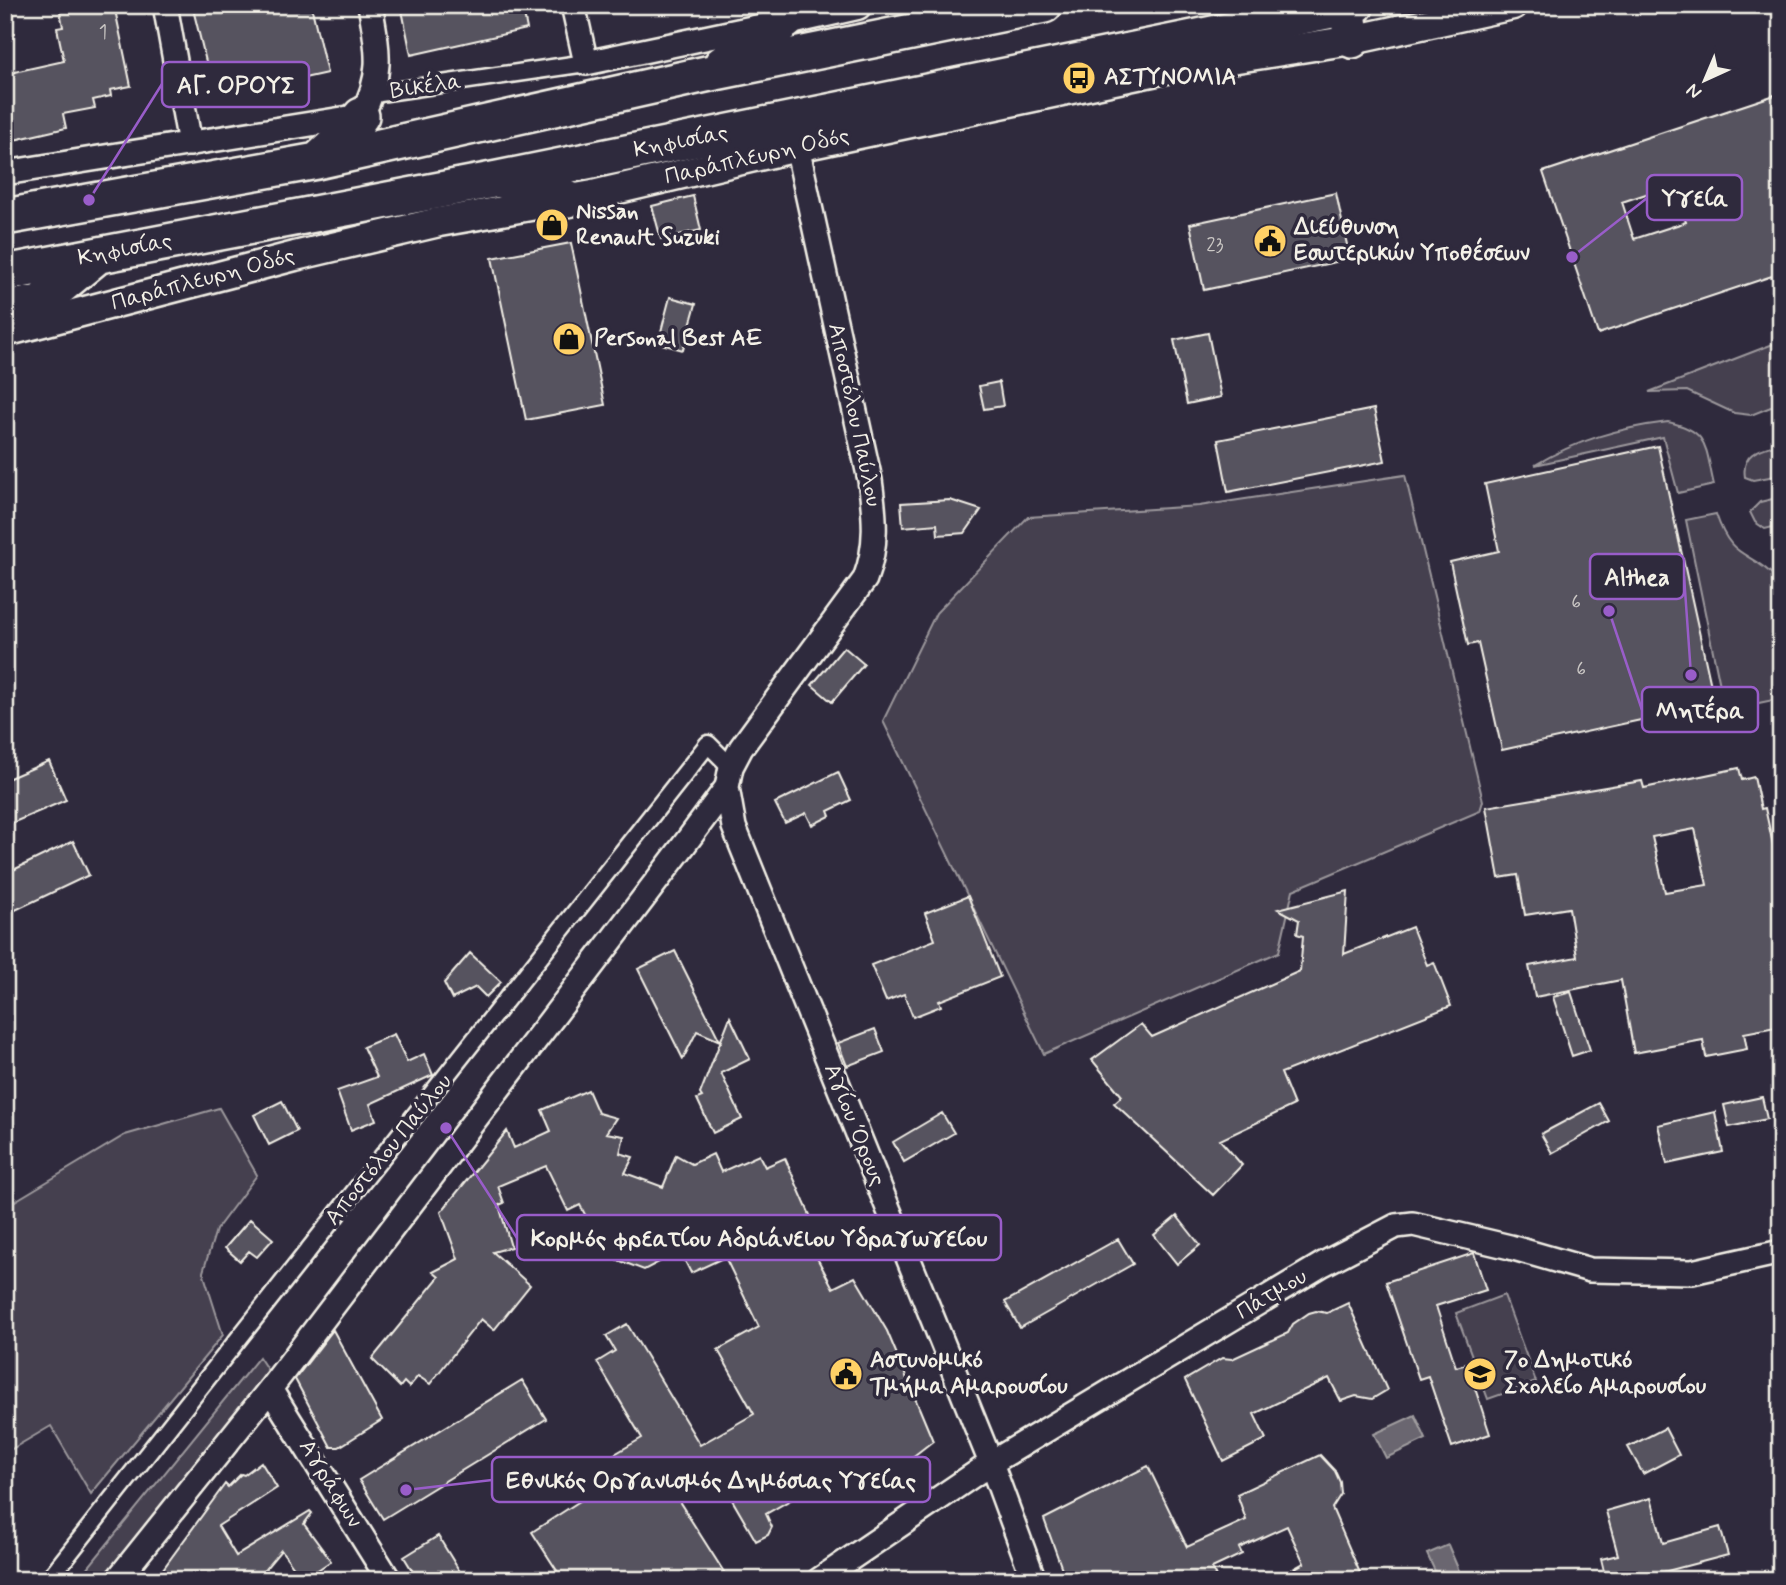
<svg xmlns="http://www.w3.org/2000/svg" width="1786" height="1585" font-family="Mynerve,sans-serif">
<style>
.green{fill:#454050;stroke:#9c989c;stroke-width:2}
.water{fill:#6a6670;stroke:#a19ea0;stroke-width:2}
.building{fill:#56525f;stroke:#f4f1e8;stroke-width:2;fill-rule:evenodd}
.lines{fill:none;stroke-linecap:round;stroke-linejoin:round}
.pedestrian-casing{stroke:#f4f1e8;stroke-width:21}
.minor-casing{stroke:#f4f1e8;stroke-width:28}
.tertiary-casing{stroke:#f4f1e8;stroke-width:33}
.primary-casing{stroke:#f4f1e8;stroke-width:40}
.pedestrian{stroke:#2f2a3d;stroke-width:16}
.minor{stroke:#2f2a3d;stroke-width:23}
.tertiary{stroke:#2f2a3d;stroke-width:28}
.primary{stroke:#2f2a3d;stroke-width:35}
.labels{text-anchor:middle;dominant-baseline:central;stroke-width:7;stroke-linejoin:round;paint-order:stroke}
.number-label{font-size:19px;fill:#ccc9c6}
.poi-label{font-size:23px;font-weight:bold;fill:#f4f1e8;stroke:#2f2a3d;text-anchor:start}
.street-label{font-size:23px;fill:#f4f1e8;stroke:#2f2a3d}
.leader{fill:none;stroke:#995dc9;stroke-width:2.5}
.callout-dot{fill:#995dc9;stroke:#2f2a3d;stroke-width:2.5}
.callout{fill:#2f2a3d;stroke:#995dc9;stroke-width:2.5}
.callout-label{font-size:24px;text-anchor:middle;font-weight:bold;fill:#f4f1e8}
</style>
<rect width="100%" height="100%" fill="#2f2a3d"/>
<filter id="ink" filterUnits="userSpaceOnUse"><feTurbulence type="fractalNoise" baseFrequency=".0143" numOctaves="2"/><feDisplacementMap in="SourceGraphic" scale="14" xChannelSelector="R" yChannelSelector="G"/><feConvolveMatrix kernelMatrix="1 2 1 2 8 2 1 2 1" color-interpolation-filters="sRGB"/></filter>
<g filter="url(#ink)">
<path class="green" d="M1781,341V403L1751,415L1734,413L1687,391L1649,392Z
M1668,422C1710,431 1705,448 1714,485L1678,493L1663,437L1535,465C1577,440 1619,428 1668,422Z
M1781,443V475L1753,480L1745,477C1741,452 1761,449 1781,443Z
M1405,475L1483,801L1480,811L1293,890L1279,952L1044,1054L883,721L936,613L1028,517L1199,506Z
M1781,497V525L1765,529L1755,522L1750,512L1760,502Z
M1716,514C1732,562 1749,549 1776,578L1778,699L1725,710L1686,520Z
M219,1108L257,1175L216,1230L203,1272L223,1335L91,1494L51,1426L5,1453V1207L125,1135Z
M1504,1295L1536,1382L1488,1399L1456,1313Z
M259,1357L272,1377L111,1580H78Z"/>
<path class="water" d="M1415,1415L1426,1439L1386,1458L1374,1434Z
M1448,1545L1463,1580H1439L1427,1554Z"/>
<path class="building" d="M59,5H114L131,86L110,90L111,96L93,100L95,108L63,114L66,128L14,140L5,105V74L64,61L57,28L63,27Z
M192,5H311L327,73L215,98Z
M401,5H447L448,11L475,5H522L527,29L411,55Z
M1781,93V273L1598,334L1543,172ZM1673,185L1686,222L1634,239L1622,202Z
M1336,193L1350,259L1204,290L1190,224Z
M693,196L701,230L661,239L652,206Z
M571,243L605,405L526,420L492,258Z
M670,297L696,304L683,350L658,343Z
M1208,333L1221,397L1187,404L1174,340Z
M999,382L1003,406L984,409L979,386Z
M1374,409L1385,461L1228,492L1218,440Z
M1658,446L1715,704L1502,750L1478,643L1468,645L1450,562L1499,551L1485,484Z
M950,500L981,510L965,533L938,535L937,524L903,527L901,503Z
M844,647L864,664L832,702L812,685Z
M49,761L66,800L5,826V780Z
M1739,768L1742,780L1754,777L1761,809L1765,808L1781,881V1026L1744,1033L1747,1049L1706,1057L1703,1040L1634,1053L1621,980L1535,997L1529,966L1577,957L1569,908L1525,915L1518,875L1499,878L1486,807L1642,781L1644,788ZM1695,829L1707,885L1665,892L1652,837Z
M838,772L851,800L828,811L830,816L812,825L806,813L785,823L775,803Z
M73,841L89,875L5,915V874Z
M1348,891L1344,954L1412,927L1427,965L1434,962L1451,1006L1281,1073L1294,1105L1220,1140L1242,1165L1213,1195L1114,1103L1122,1096L1092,1060L1141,1024L1152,1037L1300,971L1303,936L1297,934L1299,920L1278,909Z
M968,896L1000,977L939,1001L941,1006L913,1017L904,994L886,1001L871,965L935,940L925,913Z
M675,951L720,1041L697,1031L683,1059L638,969Z
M470,953L501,982L486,997L476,987L452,999L444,983Z
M1571,992L1590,1050L1572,1056L1553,997Z
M730,1017L750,1059L721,1073L742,1119L713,1133L697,1099L702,1097L700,1094Z
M875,1029L884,1052L847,1066L838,1043Z
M394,1034L407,1062L424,1054L433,1075L370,1104L376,1120L351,1130L337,1091L377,1077L363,1047Z
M588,1090L598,1113L616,1118L606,1133L624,1136L620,1153L633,1157L625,1173L663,1187L676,1155L692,1164L713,1154L721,1172L759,1155L765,1167L785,1158L820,1238L809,1243L833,1288L855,1277L887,1331L933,1441L866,1493L853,1470L804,1498L801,1494L766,1514L772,1527L768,1535L756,1541L717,1474L677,1498L729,1580H563L532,1532L600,1488L589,1469L642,1438L597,1362L615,1351L606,1336L627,1324L700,1445L754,1414L718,1350L759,1327L725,1257L691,1273L680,1251L644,1270L607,1256L580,1205L568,1211L546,1166L498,1186L504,1203L499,1205L511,1247L493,1252L530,1285L494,1330L481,1319L430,1384L418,1376L409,1387L404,1382L400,1387L372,1359L439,1277L433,1272L458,1259L441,1212L507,1131L514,1148L551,1131L542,1110Z
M1762,1097L1767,1119L1729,1127L1724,1105Z
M282,1101L297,1131L269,1145L254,1115Z
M1599,1103L1609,1121L1552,1153L1541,1134Z
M1715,1112L1723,1152L1667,1164L1658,1125Z
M942,1113L954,1133L904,1162L893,1142Z
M1177,1216L1200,1245L1177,1264L1154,1235Z
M250,1219L273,1239L257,1257L249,1251L240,1261L225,1248Z
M1118,1239L1133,1264L1020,1328L1005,1302Z
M1474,1253L1486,1290L1436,1306L1456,1367L1467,1364L1490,1434L1452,1447L1428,1376L1419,1379L1386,1282Z
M1348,1303L1387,1390L1372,1399L1356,1396L1341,1401L1329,1378L1254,1414L1266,1439L1223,1461L1185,1380L1222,1358L1232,1359L1288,1333L1293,1324L1309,1313L1316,1311L1327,1313Z
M333,1330L382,1420L339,1447H331L295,1379Z
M522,1380L546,1419L383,1519L359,1480Z
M1665,1428L1679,1455L1643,1474L1628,1447Z
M1320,1455L1335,1471L1340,1482L1341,1494L1332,1508L1363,1580H1273L1304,1563L1287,1526L1239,1548L1242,1554L1212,1568L1217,1580H1066L1044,1519L1148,1466L1187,1547L1246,1520L1237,1494Z
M261,1462L277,1488L218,1526L236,1556L310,1511L312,1513L304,1524L331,1561L303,1580L281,1550L256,1580H155L225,1484L228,1487L241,1474L244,1475Z
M1651,1498L1663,1543L1720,1527L1728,1555L1633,1580H1606L1601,1559L1618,1555L1606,1511Z
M438,1536L465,1580H418L404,1557Z"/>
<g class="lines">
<defs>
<path id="pedestrian" d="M373,94L586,63
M48,1580L708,744L731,767"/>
<path id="minor" d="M165,5L190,144
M573,5L586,63L771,24
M5,173L361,116C384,75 378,49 370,5
M727,787L734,827L991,1463L1034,1580
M270,1389L389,1580
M117,1580L270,1389L684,845L727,787L731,767L741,748L865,579C878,545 875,516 870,480L797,147
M819,1580L991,1463L1323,1264L1396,1226L1413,1224L1510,1247L1590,1270L1692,1272L1781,1252"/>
<path id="tertiary" d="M786,21L857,5
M5,332L295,256L439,222L593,195L797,147L1166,69L1352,40L1513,5"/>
<path id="primary" d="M1347,7L1352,40
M722,64L786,21
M317,161L350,131L361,116
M505,181L568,199
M5,217L317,161L706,74L1044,5
M5,273L498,179L1356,5
M5,309L40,303L96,257"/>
</defs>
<use href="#pedestrian" class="pedestrian-casing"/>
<use href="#minor" class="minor-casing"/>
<use href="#tertiary" class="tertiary-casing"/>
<use href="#primary" class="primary-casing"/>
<use href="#pedestrian" class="pedestrian"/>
<use href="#minor" class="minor"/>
<use href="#tertiary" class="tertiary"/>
<use href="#primary" class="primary"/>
</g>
</g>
<defs>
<symbol id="bus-disc" viewBox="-11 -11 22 22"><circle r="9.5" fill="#ffd166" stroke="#2f2a3d"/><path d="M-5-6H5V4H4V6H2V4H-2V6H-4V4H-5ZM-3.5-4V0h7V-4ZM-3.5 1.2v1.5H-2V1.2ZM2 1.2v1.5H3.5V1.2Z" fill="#111"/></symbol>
<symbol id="shop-disc" viewBox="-11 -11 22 22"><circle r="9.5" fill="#ffd166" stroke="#2f2a3d"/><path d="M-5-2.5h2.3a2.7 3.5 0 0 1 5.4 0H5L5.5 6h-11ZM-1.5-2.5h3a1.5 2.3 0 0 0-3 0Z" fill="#111"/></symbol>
<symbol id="civic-disc" viewBox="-11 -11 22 22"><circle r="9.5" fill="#ffd166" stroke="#2f2a3d"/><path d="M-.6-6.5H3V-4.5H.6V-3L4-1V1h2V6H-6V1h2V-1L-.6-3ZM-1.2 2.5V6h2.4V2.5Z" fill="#111"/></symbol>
<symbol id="school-disc" viewBox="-11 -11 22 22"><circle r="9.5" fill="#ffd166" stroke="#2f2a3d"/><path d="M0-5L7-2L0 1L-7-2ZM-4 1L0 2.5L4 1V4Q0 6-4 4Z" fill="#111"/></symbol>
</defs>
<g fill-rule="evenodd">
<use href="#bus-disc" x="1060" y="59" width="38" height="38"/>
<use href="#shop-disc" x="533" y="206" width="38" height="38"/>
<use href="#civic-disc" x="1251" y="222" width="38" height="38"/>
<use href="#shop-disc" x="550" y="320" width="38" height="38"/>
<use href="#civic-disc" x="827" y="1355" width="38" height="38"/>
<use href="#school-disc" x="1461" y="1355" width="38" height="38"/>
</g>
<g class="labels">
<g class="number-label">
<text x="103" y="32">1</text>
<text x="1215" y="245">23</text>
<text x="1576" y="602">6</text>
<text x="1581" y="669">6</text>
</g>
<g class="poi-label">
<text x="1104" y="78">ΑΣΤΥΝΟΜΙΑ</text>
<text x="576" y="212">Nissan<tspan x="576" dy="26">Renault Suzuki</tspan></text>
<text x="1294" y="228">Διεύθυνση<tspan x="1294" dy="26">Εσωτερικών Υποθέσεων</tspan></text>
<text x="594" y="339">Personal Best AE</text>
<text x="870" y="1361">Αστυνομικό<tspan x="870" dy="26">Τμήμα Αμαρουσίου</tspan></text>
<text x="1504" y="1361">7ο Δημοτικό<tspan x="1504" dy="26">Σχολείο Αμαρουσίου</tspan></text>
</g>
<g class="street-label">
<text transform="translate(426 87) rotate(-8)">Βικέλα</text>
<text transform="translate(681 142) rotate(-11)">Κηφισίας</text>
<text transform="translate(757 157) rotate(-13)">Παράπλευρη Οδός</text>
<text transform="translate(125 250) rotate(-11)">Κηφισίας</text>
<text transform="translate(203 280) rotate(-15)">Παράπλευρη Οδός</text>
<text transform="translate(854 415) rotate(78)">Αποστόλου Παύλου</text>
<text transform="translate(854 1125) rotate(68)">Αγίου Όρους</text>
<text transform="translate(389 1150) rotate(-51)">Αποστόλου Παύλου</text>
<text transform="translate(1272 1295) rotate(-31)">Πάτμου</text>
<text transform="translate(330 1484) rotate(58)">Αγράφων</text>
</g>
</g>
<path class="leader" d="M89 200L162 84M1572 257L1647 198M1691 675L1684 576M1609 611L1642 710M446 1128L517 1238M406 1490L492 1480"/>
<g class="callout-dot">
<circle cx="89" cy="200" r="7"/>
<circle cx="1572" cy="257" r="7"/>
<circle cx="1691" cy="675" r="7"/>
<circle cx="1609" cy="611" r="7"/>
<circle cx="446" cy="1128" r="7"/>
<circle cx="406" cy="1490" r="7"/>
</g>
<g class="callout">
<rect x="162" y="62" width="147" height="45" rx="7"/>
<rect x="1647" y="175" width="95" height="45" rx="7"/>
<rect x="1590" y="554" width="94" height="45" rx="7"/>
<rect x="1642" y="687" width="116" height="45" rx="7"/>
<rect x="517" y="1215" width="484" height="45" rx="7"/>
<rect x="492" y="1457" width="438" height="45" rx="7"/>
</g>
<g class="callout-label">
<text x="236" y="93">ΑΓ. ΟΡΟΥΣ</text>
<text x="1695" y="206">Υγεία</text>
<text x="1637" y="585">Althea</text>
<text x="1700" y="718">Μητέρα</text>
<text x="759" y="1246">Κορμός φρεατίου Αδριάνειου Υδραγωγείου</text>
<text x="711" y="1488">Εθνικός Οργανισμός Δημόσιας Υγείας</text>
</g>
<rect width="1786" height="1585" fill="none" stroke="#2f2a3d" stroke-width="28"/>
<rect x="14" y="14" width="1758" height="1557" fill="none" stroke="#f4f1e8" stroke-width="2.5" filter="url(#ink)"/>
<g transform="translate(1705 80) rotate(224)" stroke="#2f2a3d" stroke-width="5" paint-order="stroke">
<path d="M0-5L12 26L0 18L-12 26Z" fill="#f4f1e8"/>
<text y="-10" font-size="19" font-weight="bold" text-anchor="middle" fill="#f4f1e8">N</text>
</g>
</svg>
